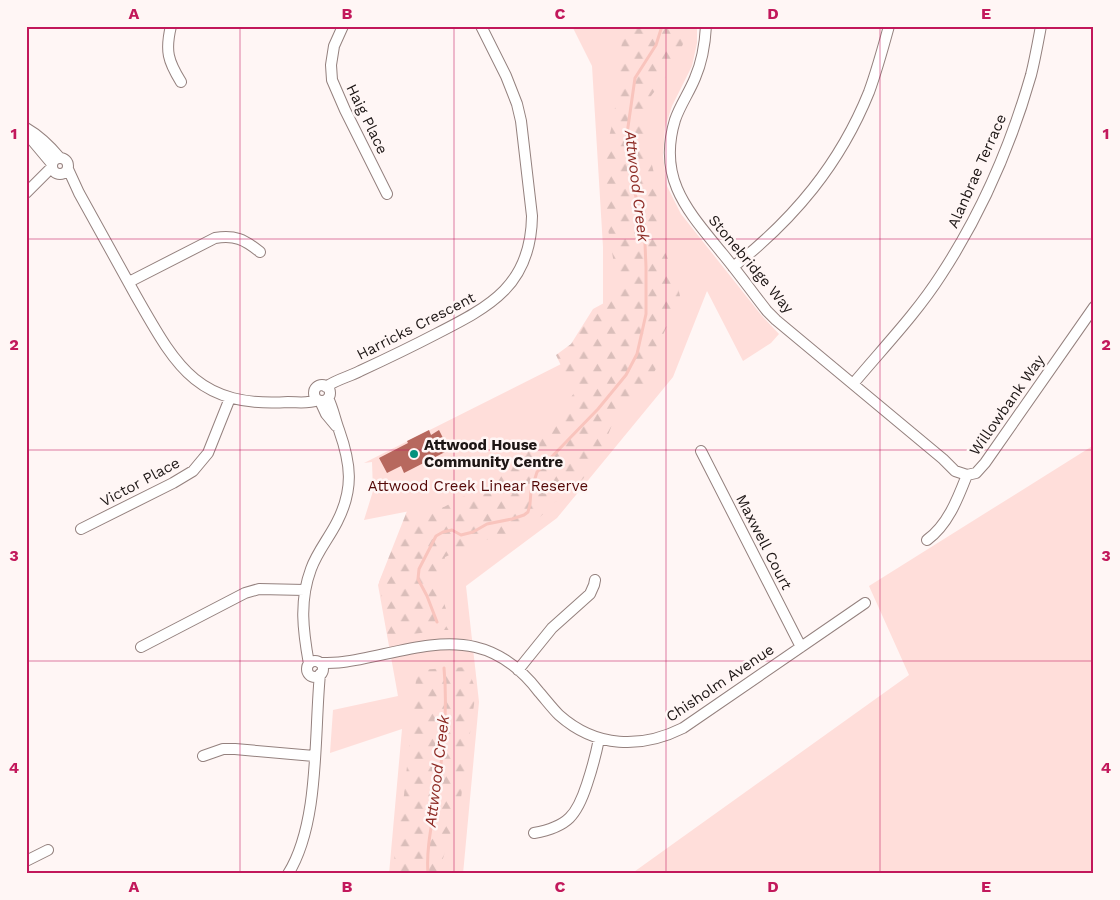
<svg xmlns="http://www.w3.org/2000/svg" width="1120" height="900" font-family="'Work Sans',sans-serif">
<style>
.green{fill:#ffdeda}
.forest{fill:url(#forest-firs)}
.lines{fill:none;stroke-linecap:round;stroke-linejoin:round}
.stream{stroke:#f9c4bd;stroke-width:3}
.building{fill:#b7685e}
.street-casing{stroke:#94817e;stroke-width:12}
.street{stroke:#fff;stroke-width:10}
.grid{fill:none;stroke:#c2185b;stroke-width:1;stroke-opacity:0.55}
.poi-dot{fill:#05927d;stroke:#fff6f5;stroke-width:2}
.labels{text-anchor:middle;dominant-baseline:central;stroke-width:5;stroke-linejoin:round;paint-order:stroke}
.street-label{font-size:15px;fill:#1d1615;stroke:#fff6f5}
.poi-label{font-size:15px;font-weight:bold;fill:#1d1615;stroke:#fff6f5;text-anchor:start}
.park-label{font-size:15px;fill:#540807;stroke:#fff6f5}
.water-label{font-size:16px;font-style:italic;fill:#8d2b25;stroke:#fff6f5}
.neatline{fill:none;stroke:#c2185b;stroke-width:2}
.grid-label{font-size:16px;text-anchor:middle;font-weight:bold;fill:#c2185b}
</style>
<defs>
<pattern id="forest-firs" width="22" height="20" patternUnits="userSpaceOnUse" patternTransform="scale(1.25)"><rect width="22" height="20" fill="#ffdeda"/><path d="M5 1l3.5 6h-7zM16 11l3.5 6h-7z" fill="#dabeba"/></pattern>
</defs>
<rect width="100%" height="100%" fill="#fff6f5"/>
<path class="green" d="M572,26H697V43L692,66L672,106L665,128L663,156L667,186L681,214L762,316L779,334L771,343L743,361L707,291L673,377L557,518L466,586L479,702L463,874H389L402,729L330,753L333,710L398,696L378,585L410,511L364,520L373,491L372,462L364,463L585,352L603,317V247L592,66Z
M1094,445V874H631L909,675L869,586Z"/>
<path class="forest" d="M634,26H688L684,42L670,71L648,100L647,144L657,186L661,243L675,275L680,296L663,335L660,361L647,386L619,408L603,447L583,479L554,503L538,519L517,531L478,542L445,557L439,588L453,630H440L388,638L379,582L407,511L444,507L503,475L550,428L574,393L556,355L571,344L593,309L615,297L617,281L608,229L606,198L605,153L614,117L622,40Z
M467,667L476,690L461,798L441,865V874H392L404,795L417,670Z"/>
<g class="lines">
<path class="stream" d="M437,622L427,596L418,579L419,569L436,536L443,532L452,530L461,535L473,532L487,524L512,519L524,515L528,512L530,504L531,491L537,472L598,409L626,375L637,354L646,314V267L644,220L635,194L627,134L635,78L656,45L662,26
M428,874C426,848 432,824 436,798C443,755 448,712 444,668"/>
</g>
<path class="building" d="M429,430L431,435L439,430L449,450L404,473L401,466L387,473L379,458L408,443L407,441Z"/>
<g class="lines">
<defs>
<path id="street" d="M171,26C165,51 168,61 181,82
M343,26L334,46L331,65L332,80L345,110L387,194
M706,26C705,44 702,62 695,78C689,93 680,105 675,120C657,179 688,211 722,253C738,272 752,292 767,311L776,320L943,459L955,471L967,475
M26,128C40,136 50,146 60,158
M26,133L52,164
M52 166a8 8 0 1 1 16 0a8 8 0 1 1-16 0Z
M68,169L79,193C98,227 117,261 136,296C176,366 197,408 288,402C299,402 307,404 318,400
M26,193L52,167
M733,267C794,219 840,164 869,92C877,70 883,48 889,26
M129,282L215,238C235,235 244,239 260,252
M853,384C883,348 916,314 941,275C981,214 1011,145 1031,75C1035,59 1038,42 1041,26
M314 393a8 8 0 1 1 16 0a8 8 0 1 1-16 0Z
M326,387C337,379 349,377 360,371C386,359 411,347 436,334C491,306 531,285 532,216L521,121L517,104L506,76L481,26
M320,401L326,414L336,426
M701,451L801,647
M81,529L173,483L193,471L208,453L230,398
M927,540C948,525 958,498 967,475L976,473L985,463L1094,307
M141,647L245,593L259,589L305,590
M307 669a8 8 0 1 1 16 0a8 8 0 1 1-16 0Z
M320,663C328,663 335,663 343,662C384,657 433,637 475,647C501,653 523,671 539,692C546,700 552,708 559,715C596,748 641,749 683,728L865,603
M309,664C303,631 299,601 311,569C317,552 329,538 337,522C354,489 351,464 339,430C335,419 333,408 328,398
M518,670L552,628L590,594L594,585L595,580
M203,756L223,749H235L314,756
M534,833C568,827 577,815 587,784C592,769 596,754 599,739
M26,861L48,850
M288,874C320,823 314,734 320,674"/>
</defs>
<use href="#street" class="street-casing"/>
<use href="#street" class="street"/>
</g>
<path class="grid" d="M240,26V874M454,26V874M666,26V874M880,26V874M26,239H1094M26,450H1094M26,661H1094"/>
<circle class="poi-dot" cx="414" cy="454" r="5"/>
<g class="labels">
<g class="street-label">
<text transform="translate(367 119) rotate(64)">Haig Place</text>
<text transform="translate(977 171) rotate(-66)">Alanbrae Terrace</text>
<text transform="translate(751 264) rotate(50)">Stonebridge Way</text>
<text transform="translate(416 326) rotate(-27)">Harricks Crescent</text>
<text transform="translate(1007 405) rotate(-55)">Willowbank Way</text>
<text transform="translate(140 482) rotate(-28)">Victor Place</text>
<text transform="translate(764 542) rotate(63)">Maxwell Court</text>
<text transform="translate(720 683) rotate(-34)">Chisholm Avenue</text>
</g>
<g class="poi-label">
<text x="424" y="445">Attwood House<tspan x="424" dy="17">Community Centre</tspan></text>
</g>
<g class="park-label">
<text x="478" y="486">Attwood Creek Linear Reserve</text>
</g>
<g class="water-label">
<text transform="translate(637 186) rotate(83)">Attwood Creek</text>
<text transform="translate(437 771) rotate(-83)">Attwood Creek</text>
</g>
</g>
<rect width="1120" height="900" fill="none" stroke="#fff6f5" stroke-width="55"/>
<rect x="28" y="28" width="1064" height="844" class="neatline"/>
<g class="grid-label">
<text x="134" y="19">A</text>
<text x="347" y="19">B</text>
<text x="560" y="19">C</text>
<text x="773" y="19">D</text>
<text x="986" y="19">E</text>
<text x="14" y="139">1</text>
<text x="1106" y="139">1</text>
<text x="14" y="350">2</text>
<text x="1106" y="350">2</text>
<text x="14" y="561">3</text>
<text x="1106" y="561">3</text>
<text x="14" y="773">4</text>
<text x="1106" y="773">4</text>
<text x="134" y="892">A</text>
<text x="347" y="892">B</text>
<text x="560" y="892">C</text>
<text x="773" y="892">D</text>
<text x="986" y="892">E</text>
</g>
</svg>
